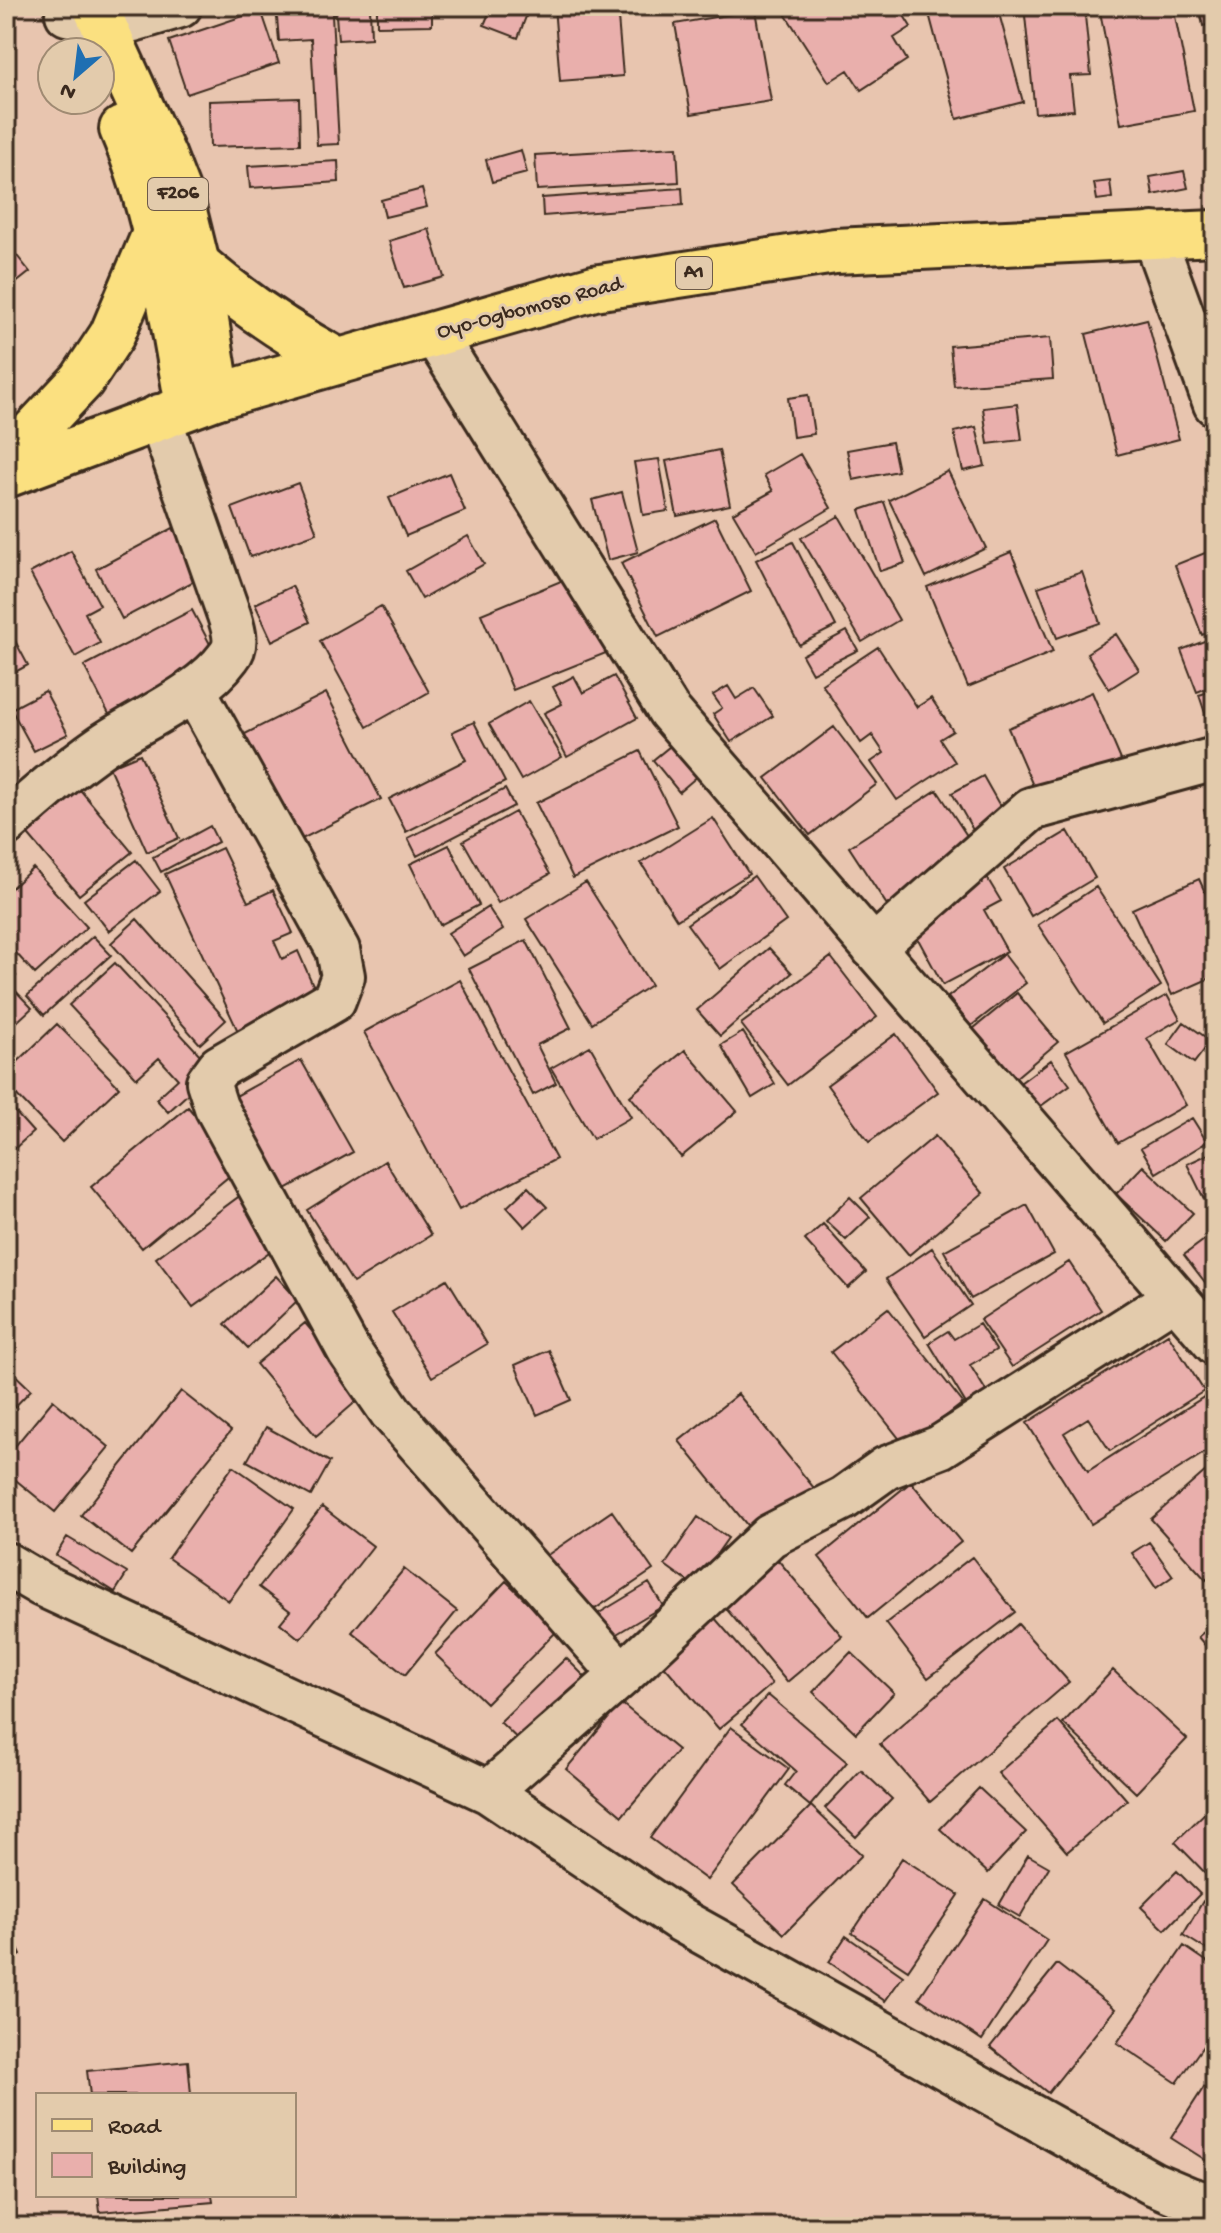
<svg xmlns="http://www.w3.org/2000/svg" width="1221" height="2233" font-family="'Gochi Hand',sans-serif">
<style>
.building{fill:#e9afac;stroke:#3b2a1e;stroke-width:2}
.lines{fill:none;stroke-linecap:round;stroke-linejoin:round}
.minor-casing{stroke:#3b2a1e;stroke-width:48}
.primary-casing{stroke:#3b2a1e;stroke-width:50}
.trunk-casing{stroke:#3b2a1e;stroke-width:50}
.minor{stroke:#e3cbac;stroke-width:42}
.primary{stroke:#fbe080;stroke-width:44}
.trunk{stroke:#fbe080;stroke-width:44}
.labels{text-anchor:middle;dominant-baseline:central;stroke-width:6;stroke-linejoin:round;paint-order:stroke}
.shield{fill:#e3cbac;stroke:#6d5a49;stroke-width:2}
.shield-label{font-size:20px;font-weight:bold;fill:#3b2a1e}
.street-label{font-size:22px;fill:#3b2a1e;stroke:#e3cbac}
</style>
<rect width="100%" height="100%" fill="#e8c5af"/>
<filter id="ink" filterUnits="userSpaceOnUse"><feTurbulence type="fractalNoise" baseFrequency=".0125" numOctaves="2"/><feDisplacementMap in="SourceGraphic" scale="16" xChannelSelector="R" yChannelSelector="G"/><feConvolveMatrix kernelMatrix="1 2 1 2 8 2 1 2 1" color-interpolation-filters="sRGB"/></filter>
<g filter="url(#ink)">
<path class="building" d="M276,6H370L371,38L338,40L336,15H332L339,144L317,145L311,39L279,41Z
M377,6H432V25L377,26Z
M492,6H517L528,11L518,38L484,25Z
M554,6H617L623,76L560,81Z
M780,6H898L911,27L894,38L907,60L861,90L848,70L829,82Z
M927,6H997L1023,102L957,119Z
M1024,6H1084L1091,75L1070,76L1074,110L1035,113Z
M1099,6H1173L1194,111L1121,124Z
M1199,6H1215V23L1203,26Z
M261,10L279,63L187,94L169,41Z
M755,10L771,101L691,114L675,24Z
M299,98L300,144L210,147L209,101Z
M677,147L679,182L537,190L535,155Z
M521,150L527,173L492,182L486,160Z
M338,161L339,182L250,188L248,166Z
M1184,171L1188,188L1153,195L1150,177Z
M1110,181L1112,198L1097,200L1094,183Z
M682,188L683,205L543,216L542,198Z
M422,189L427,207L385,217L381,200Z
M429,229L444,277L404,288L389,241Z
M6,242L30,272L6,291Z
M1147,319L1179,439L1117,455L1086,334Z
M1050,338L1053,379L954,386L950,346Z
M808,395L814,434L793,437L788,398Z
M1017,404L1022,440L988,444L983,408Z
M976,427L985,466L963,471L954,432Z
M892,442L898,471L853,480L847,450Z
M719,450L730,505L677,516L666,461Z
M800,454L831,508L756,552L733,513L773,491L764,475Z
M659,459L668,511L643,515L634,462Z
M948,471L986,548L926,577L889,500Z
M449,473L465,511L406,536L389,498Z
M298,483L317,533L250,557L232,508Z
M622,492L638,552L608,560L592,500Z
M884,502L905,563L880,571L860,510Z
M839,516L899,620L862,642L801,538Z
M715,518L751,591L658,637L621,563Z
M173,528L200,578L122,619L96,569Z
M468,536L484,564L422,599L406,571Z
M793,542L836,626L799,645L756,560Z
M1215,549V630L1202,635L1175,565Z
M71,551L100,605L85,613L100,643L75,657L30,573Z
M1011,552L1053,652L968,687L927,587Z
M1082,572L1100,623L1057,638L1038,587Z
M573,576L606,653L513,690L481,614Z
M292,586L310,622L272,641L255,604Z
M381,606L429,692L367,727L320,641Z
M192,610L220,663L112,720L84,666Z
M6,624L28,665L6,677Z
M847,631L858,650L812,673L802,655Z
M1116,634L1139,670L1109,689L1087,653Z
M1212,638L1215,646V685L1197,692L1181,650Z
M878,647L917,707L931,698L953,731L940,739L955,762L897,800L871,762L884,753L872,735L861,743L822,684Z
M574,676L583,693L614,676L637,718L567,757L544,713L562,704L553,687Z
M728,686L736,699L754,688L773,716L731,742L713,714L722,708L713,695Z
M1215,690V723L1209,725L1199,695Z
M45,691L68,734L34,751L11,709Z
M1092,692L1121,760L1037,795L1008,728Z
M326,693L381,799L298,841L243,735Z
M529,701L562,757L521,780L489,724Z
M474,722L505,782L406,832L389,799L466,760L452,732Z
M834,727L877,784L810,835L766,778Z
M680,738L706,769L679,792L653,760Z
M640,751L678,826L573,878L536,803Z
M140,754L179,838L147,852L109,767Z
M983,776L1009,822L978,839L952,793Z
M77,786L132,852L79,895L24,830Z
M505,789L514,806L417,856L408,838Z
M937,790L975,848L887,905L849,847Z
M1215,806V845L1204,810Z
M515,812L550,874L498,903L463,841Z
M713,818L749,874L677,920L641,863Z
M210,826L218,842L161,872L153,857Z
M1068,831L1095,878L1031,916L1004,869Z
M449,845L479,905L440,925L410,864Z
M222,848L248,902L273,890L293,933L274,941L282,959L298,951L321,1003L242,1040L165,874Z
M136,860L160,891L109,931L84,900Z
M33,868L87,927L35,974L6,942V893Z
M754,876L786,921L720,969L687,924Z
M986,876L1001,901L984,910L1007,951L943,985L907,919Z
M1199,879L1215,914V976L1172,995L1132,909Z
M586,882L651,985L592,1023L526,919Z
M1096,887L1161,986L1103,1023L1038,925Z
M488,907L503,930L463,956L448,933Z
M137,919L226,1020L200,1044L111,943Z
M93,936L111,955L44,1015L27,996Z
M526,940L571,1028L537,1045L556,1083L533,1095L469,969Z
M769,948L792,973L720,1036L697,1010Z
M1004,954L1026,983L971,1026L948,997Z
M831,957L877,1017L788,1085L741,1024Z
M115,963L214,1070L168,1112L156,1099L178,1079L159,1058L137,1078L69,1005Z
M6,965L16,976L8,983L32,1008L6,1032Z
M460,980L556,1159L459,1210L364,1032Z
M1017,993L1058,1042L1014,1079L973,1029Z
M1167,995L1180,1019L1147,1038L1186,1105L1118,1143L1066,1052Z
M1184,1022L1211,1041L1194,1063L1168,1044Z
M57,1024L119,1087L62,1142L6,1084V1073Z
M743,1032L775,1084L752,1098L721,1045Z
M896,1034L938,1092L869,1142L827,1085Z
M590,1046L631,1117L593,1139L551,1068Z
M685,1050L737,1111L681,1157L630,1096Z
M301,1060L353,1152L286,1189L234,1097Z
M1051,1060L1070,1085L1038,1108L1020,1083Z
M6,1102L33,1132L14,1149L6,1140Z
M188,1107L239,1168L142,1248L91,1187Z
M1192,1118L1207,1142L1156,1173L1141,1148Z
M935,1136L983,1193L909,1255L861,1198Z
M1215,1151V1194L1204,1199L1187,1164Z
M385,1161L431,1235L353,1283L307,1210Z
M1143,1166L1193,1213L1166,1241L1116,1194Z
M528,1187L547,1207L525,1227L507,1207Z
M245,1192L283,1242L193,1307L156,1258Z
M850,1197L870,1217L846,1240L826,1221Z
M1027,1205L1054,1254L971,1299L944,1251Z
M823,1224L866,1272L848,1288L805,1240Z
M1215,1232V1295L1184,1255Z
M932,1248L971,1305L925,1336L886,1279Z
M1069,1262L1101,1310L1012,1367L980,1320Z
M276,1276L298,1300L248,1348L225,1324Z
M447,1279L487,1344L432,1377L392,1312Z
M888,1308L963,1403L906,1447L831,1352Z
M305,1323L365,1394L316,1436L256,1364Z
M979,1324L996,1350L970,1365L988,1394L968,1407L929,1343L948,1331L954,1339Z
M1168,1334L1204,1391L1110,1451L1088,1418L1064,1433L1088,1471L1207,1395L1215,1408V1446L1091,1524L1027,1423Z
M549,1350L571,1400L537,1415L515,1365Z
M6,1366L31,1390L6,1416Z
M181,1391L231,1431L131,1554L81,1515Z
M738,1394L814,1488L755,1535L679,1441Z
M53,1400L109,1447L55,1512L6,1472V1457Z
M266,1427L330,1462L311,1496L247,1461Z
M1215,1463V1572L1206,1580L1151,1519Z
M233,1466L294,1509L229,1601L168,1558Z
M911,1482L961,1542L868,1618L819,1557Z
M322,1507L373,1546L300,1639L280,1623L290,1611L259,1587Z
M612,1511L653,1570L586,1615L546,1556Z
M698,1517L728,1538L694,1586L665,1565Z
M67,1537L127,1573L115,1592L56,1555Z
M1149,1542L1173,1576L1156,1588L1132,1553Z
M773,1554L842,1636L787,1682L718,1599Z
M972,1557L1015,1612L928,1678L886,1623Z
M404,1569L457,1611L405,1675L352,1632Z
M506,1581L557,1631L486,1703L435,1654Z
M649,1583L663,1606L605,1641L591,1618Z
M707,1609L772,1684L719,1729L654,1654Z
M1215,1622V1657L1198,1637Z
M1018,1624L1069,1682L930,1802L880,1744Z
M851,1652L894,1693L856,1733L813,1692Z
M566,1658L592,1684L527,1748L500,1722Z
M1113,1670L1187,1739L1136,1793L1063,1723Z
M768,1695L847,1762L810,1806L785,1785L796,1771L742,1724Z
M621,1703L678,1750L622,1816L566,1769Z
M1058,1721L1127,1800L1067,1852L998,1773Z
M731,1727L789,1769L707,1880L650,1838Z
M861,1770L892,1799L856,1837L825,1808Z
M979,1788L1026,1832L988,1873L940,1829Z
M1215,1803V1883L1175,1842Z
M811,1806L862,1855L784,1934L733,1885Z
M1028,1855L1049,1867L1020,1917L999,1905Z
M902,1858L959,1895L908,1970L852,1933Z
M1177,1871L1200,1894L1165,1930L1141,1907Z
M985,1899L1047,1940L982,2040L919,1998Z
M1203,1901L1215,1908V1955L1183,1935Z
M6,1924L21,1955L6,1963Z
M846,1936L903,1976L885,2001L829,1962Z
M1184,1946L1215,1967V2029L1177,2083L1117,2043Z
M1057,1964L1115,2009L1048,2093L990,2047Z
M188,2061L191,2095H90L87,2071Z
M1215,2070V2166L1171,2138Z
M98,2195H212L213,2202L100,2212Z"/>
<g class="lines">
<defs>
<path id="minor" d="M67,14L104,23L133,20L180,6
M1153,234L1215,404
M434,334L669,711L1215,1343
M194,690L338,950L343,976L334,1000L219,1067L208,1082L216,1107L349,1351L391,1412L622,1675
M6,824C37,796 68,769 103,745C143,718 200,696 229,656C239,644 233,628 229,615L159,416
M873,948L1031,809L1215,759
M6,1564L42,1585L489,1792L680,1920L1152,2183L1190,2199L1215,2206
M489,1792L622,1675L770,1536L844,1498L886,1468L940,1447L1174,1298"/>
<path id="primary" d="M95,6L164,157L182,203L197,264L218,396
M122,129C159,216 171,313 188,405"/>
<path id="trunk" d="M197,264C241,302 287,333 338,361
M6,461L82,380L112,335L155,233
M6,475L218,396L594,288L835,251L1215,233"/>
</defs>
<use href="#minor" class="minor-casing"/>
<use href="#primary" class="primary-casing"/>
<use href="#trunk" class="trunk-casing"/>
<use href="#minor" class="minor"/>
<use href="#primary" class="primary"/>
<use href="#trunk" class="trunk"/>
</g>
</g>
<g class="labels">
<g class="shield">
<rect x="148" y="178" width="60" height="32" rx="6"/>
<rect x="676" y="257" width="36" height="32" rx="6"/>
</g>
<g class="shield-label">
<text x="178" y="194">F206</text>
<text x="694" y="273">A1</text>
</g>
<g class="street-label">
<text transform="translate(530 309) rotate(-15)">Oyo-Ogbomoso Road</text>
</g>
</g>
<rect width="1221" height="2233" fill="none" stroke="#e3cbac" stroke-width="32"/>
<rect x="16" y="16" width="1189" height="2201" fill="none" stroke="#3b2a1e" stroke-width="3" filter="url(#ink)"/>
<rect x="36" y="2093" width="260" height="104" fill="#e3cbac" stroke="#a08b73" stroke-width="2"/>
<rect x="52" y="2119" width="40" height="12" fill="#fbe080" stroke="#a08b73" stroke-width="2"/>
<text x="108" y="2133" font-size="24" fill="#3b2a1e">Road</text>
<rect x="52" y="2153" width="40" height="24" fill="#e9afac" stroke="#a08b73" stroke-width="2"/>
<text x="108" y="2173" font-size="24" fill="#3b2a1e">Building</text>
<g transform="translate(76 76) rotate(208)"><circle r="38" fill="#e3cbac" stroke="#a08b73" stroke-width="2"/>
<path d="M0-6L14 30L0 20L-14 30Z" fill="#1f6fb2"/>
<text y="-12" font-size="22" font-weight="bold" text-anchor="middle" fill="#3b2a1e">N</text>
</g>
</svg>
